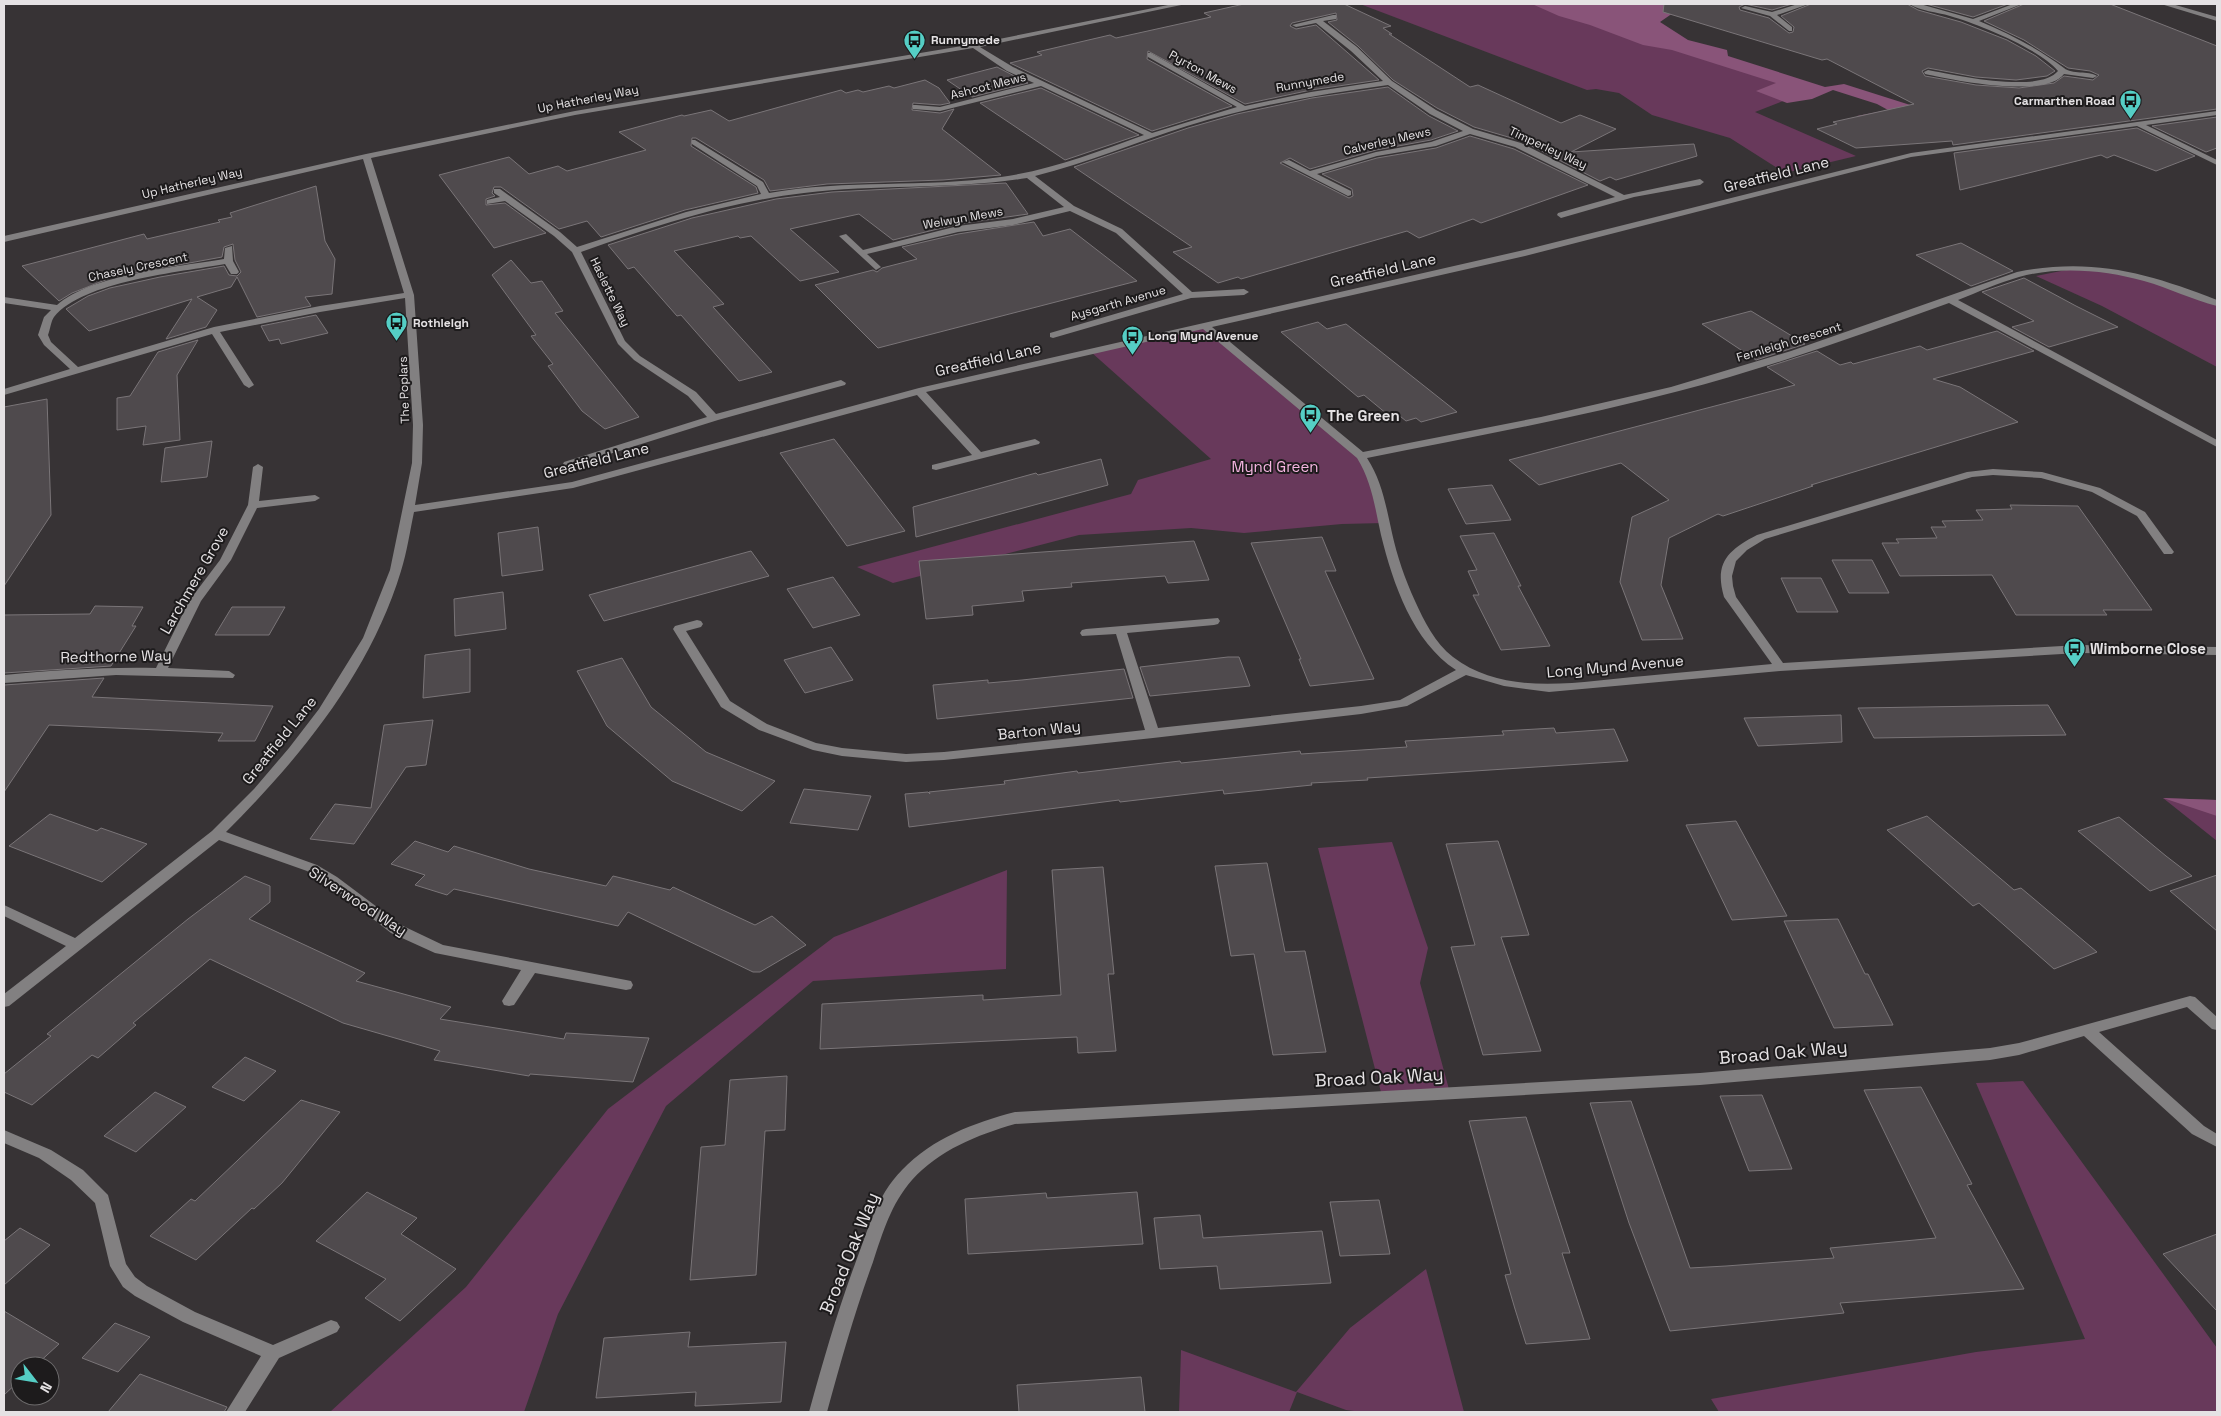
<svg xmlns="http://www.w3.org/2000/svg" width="2221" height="1416" font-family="'Space Grotesk',sans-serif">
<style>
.green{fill:#68395b}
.forest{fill:#895479}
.building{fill:#4f4a4d;stroke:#7a7578}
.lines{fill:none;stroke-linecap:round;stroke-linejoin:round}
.minor{fill:#828081;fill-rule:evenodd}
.labels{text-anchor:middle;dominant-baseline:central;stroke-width:4;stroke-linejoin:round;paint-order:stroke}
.far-poi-label{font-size:12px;font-weight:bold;fill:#e5e2e4;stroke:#1d1b1c;text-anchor:start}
.far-street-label{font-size:12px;fill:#e5e2e4;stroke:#1d1b1c}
.street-label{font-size:15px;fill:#e5e2e4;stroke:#1d1b1c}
.poi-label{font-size:15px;font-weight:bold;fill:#e5e2e4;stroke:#1d1b1c;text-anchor:start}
.park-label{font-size:15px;fill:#f6b6e2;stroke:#1d1b1c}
.near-street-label{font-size:18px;fill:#e5e2e4;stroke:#1d1b1c}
</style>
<rect width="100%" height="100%" fill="#373335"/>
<path class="green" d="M1360,4H1551L1806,92L1755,112L1856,156L1785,173L1730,138L1652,115L1619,93L1596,89L1587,90Z
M2081,267C2127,270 2175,286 2217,303V367L2102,306L2036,276Z
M1205,326L1361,456L1384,523L1342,524L1244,533L1191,528L1079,535L893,583L857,567L1131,494L1138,480L1211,459L1091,352Z
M2163,798L2217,800V841Z
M1392,842L1428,948L1420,983L1450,1093L1382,1096L1318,848Z
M1007,870L1006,969L813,981L666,1106L558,1314L524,1412H330L466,1287L608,1109L834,937Z
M2023,1081L2217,1348V1412H1719L1711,1399L1976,1352L2085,1339L1976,1083Z
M1426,1269L1464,1412H1362L1346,1410L1297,1392L1289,1412H1179L1181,1350L1296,1392L1350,1328Z"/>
<path class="forest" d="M1532,4H1673V13L1660,22L1688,40L1727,50L1728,56L1825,87L1844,84L1926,110L1872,121L1857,116L1888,110L1877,104L1833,90L1812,99L1787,103L1756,91L1776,83L1672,50L1643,45L1590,25L1559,16Z
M2163,798L2217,800V816Z"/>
<path class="building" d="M1244,4H1344L1391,26L1383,28L1392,34H1389L1470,87L1478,85L1561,123L1580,115L1616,129L1571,152L1694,144L1697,156L1616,180L1610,177L1600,181L1522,141L1474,127L1437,108L1393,80L1358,46L1328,22L1337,20L1336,13L1292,23L1290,26L1296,29L1316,25L1379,80L1311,90L1245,104L1148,51L1147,59L1232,106L1152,131L1010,63L1042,55L1037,52L1110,35L1116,38L1211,17L1204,13Z
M1664,4H1792L1772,10L1745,4L1739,7L1740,10L1769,18L1789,33L1793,32L1794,27L1781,16L1811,4H1907L1918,10L1961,22L2007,40L2036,56L2055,71L2047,76L2016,80L1976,77L1928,68L1922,71L1925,76L1976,85L2019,88L2054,83L2064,76L2093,80L2099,75L2090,71L2068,68L2024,40L1984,21L2024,4H2110L2217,46V109L1953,145L1952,141L1856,148L1817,129L1837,124L1833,122L1914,104L1827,59L1822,60L1663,12Z
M1926,4H2008L1973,17Z
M997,67L1028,83L972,97L947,80Z
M925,80L939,88L950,103L940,105L913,103L912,110L940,113L954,109L942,129L1001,175L943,180L827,184L770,191L764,180L696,138H692L691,146L756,187L758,193L685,210L601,237L587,221L559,229L501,187H494L492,193L495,196L486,199V205L505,203L546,233L494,248L439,175L509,157L529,174L558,166L567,171L646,150L619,132L682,115L684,116L711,110L729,121L841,90L846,93L858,90L863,92L889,86L894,88Z
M1388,87L1429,116L1458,131L1431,140L1376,150L1310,169L1290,158L1280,163L1349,198L1353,196L1352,189L1322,174L1377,158L1436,148L1470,136L1514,149L1588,185L1481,223L1473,219L1419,238L1407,231L1241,279L1238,277L1218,283L1173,252L1192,247L1074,167L1188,128L1237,114L1312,98Z
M1041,88L1139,135L1065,160L980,103Z
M2217,117V148L2206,152L2152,126Z
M2137,128L2195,156L2156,171L2114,155L2107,158L2101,155L1960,190L1954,153Z
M1006,183L1028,214L958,224L893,240L859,214L790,229L839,272L800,281L751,236L740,238L738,236L674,251L724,304L713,307L772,372L739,381L681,315L677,316L634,267L628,269L608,245L692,218L776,199L832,192Z
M316,186L325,241L335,259L332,294L305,297L311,306L257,317L237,277L231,287L197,297L217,310L206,327L166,339L192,299L89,331L66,309L88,296L110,288L160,277L224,266L229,275L237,276L241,272L235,260L233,244L224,247L222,257L113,277L72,293L59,301L22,266L144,234L147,239L220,222L218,220L232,217L230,213Z
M1034,222L1043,236L1070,229L1137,281L878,348L815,285L873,270L877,272L882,268L917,259L902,247L958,234Z
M1961,243L2013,271L1971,286L1916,255Z
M511,260L531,283L542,281L563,311L555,313L639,417L605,429L582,411L548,366L553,364L531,336L536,335L492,275Z
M2024,278L2076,306L2118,327L2049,347L2012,327L2034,321L1982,292Z
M1751,311L1805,344L1756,360L1702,324Z
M316,315L328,333L281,344L279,339L269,341L261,326Z
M1318,322L1327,329L1346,324L1457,412L1421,422L1416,418L1406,421L1395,412L1387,414L1364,395L1358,397L1281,332Z
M1997,331L2034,351L1933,379L1960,387L2018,422L1811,485L1813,486L1723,516L1718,514L1669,538L1661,585L1683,639L1642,640L1620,582L1632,517L1669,500L1621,463L1539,485L1509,460L1795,385L1767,367L1817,351L1840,365L1851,362L1853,364L1920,346L1927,350Z
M198,340L177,375L180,440L143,445L146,426L117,430V398L130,396L158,352Z
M47,399L51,515L4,586V407Z
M834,439L905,531L847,546L780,453Z
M212,441L207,477L161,482L165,448Z
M1101,459L1108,485L916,537L913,507L1036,473L1038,475Z
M1492,485L1511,520L1466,524L1448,489Z
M2010,505L2078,506L2152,610H2103L2107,615H2016L1992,575L1900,576L1882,543H1899L1896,539L1937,538L1931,527H1946L1942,521L1983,520L1976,510L2012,509Z
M538,527L543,570L502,576L498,533Z
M1494,533L1521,586H1518L1550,646L1501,650L1473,595H1479L1468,571L1477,570L1460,536Z
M1322,537L1336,571H1325L1374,679L1310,686L1299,659H1301L1251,543Z
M1194,541L1209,580L1168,583L1165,576L1071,583L1072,587L1022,591L1024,601L972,606L973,615L926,619L919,561Z
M751,551L769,576L604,621L589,595Z
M1832,560H1872L1889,593H1849Z
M833,577L860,615L813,628L787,589Z
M1781,578H1821L1838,612H1797Z
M503,592L506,629L455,636L454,599Z
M95,606L143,607L132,626H136L111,666L4,673V615L90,614Z
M232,607H285L269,635H215Z
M831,647L853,680L805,693L784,660Z
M470,649V692L423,698L425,655Z
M1228,657H1239L1250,686L1150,696L1140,667Z
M622,658L651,707L706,752L775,781L742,811L672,781L607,726L577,671Z
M1124,669L1133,698L937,719L933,685L988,680V683L1022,680Z
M104,678L92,697L273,706L255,741H218L223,733L49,725L4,792V685Z
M2048,705L2066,735L1874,738L1858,708Z
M1841,715L1842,742L1758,746L1744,718Z
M433,720L426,765L406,767L354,844L310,839L335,804L371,808L384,725Z
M1554,728L1556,733L1614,729L1628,761L1367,778L1368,780L1311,783L1312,785L1224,794L1223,790L1120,802L1119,800L909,827L905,794L928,792L930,794L929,792L1005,784L1004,781L1077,771L1078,773L1180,761L1181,763L1300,751L1301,754L1407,747L1405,741L1504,735L1502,731Z
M804,789L871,796L858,830L790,823Z
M50,814L97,831L101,828L147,844L102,882L9,846Z
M1927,816L2014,890L2021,888L2097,952L2054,969L1979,903L1973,906L1887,830Z
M2119,817L2166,856L2192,876L2150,891L2078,831Z
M1736,821L1763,871L1787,916L1732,920L1686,825Z
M415,841L448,852L454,846L529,869L606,886L613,876L670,890L673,887L755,925L772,916L806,945L760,972H753L628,912L618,926L454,889L447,895L415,885L425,875L391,864Z
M1498,841L1529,935L1501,937L1541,1051L1483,1055L1451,947L1475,945L1446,844Z
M1267,863L1285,952L1305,951L1326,1052L1273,1055L1254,954L1231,956L1215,866Z
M1103,867L1114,974H1108L1116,1051L1078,1053L1077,1037L820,1049L822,1004L983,995V1000L1061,995L1052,870Z
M2217,875V931L2170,891Z
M245,876L270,886V902L249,919L365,973L356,981L451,1007L440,1019L564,1039L566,1033L649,1038L633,1082L530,1074L529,1076L434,1060L440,1051L343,1023L210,959L133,1023L136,1025L98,1058L92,1055L32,1105L4,1092V1074L51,1036L47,1034L188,919Z
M1838,919L1865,974H1868L1893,1025L1834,1028L1784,921Z
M245,1057L276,1071L244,1101L212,1087Z
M787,1076L785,1130L765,1131L756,1275L690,1280L701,1147L725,1145L730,1080Z
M1921,1087L1972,1184L1967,1185L2024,1289L1840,1303L1844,1313L1670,1331L1629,1223L1590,1103L1631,1101L1690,1268L1726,1266L1834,1258L1830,1248L1936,1238L1864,1090Z
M155,1092L186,1107L136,1152L104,1136Z
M1762,1095L1792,1169L1749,1171L1720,1096Z
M301,1100L340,1112L282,1183L254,1209L252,1208L196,1260L150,1236L191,1199L195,1201Z
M1526,1117L1570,1253H1562L1590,1339L1526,1344L1515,1309L1505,1275L1511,1274L1469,1121Z
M367,1192L417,1218L401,1234L456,1269L400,1321L365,1298L386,1279L316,1241Z
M1137,1192L1143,1244L968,1254L965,1199L1046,1193L1047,1198Z
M1379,1200L1390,1254L1340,1256L1330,1202Z
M1200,1215L1203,1238L1322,1231L1331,1283L1220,1289L1217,1266L1160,1269L1154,1218Z
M20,1228L50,1245L4,1285V1241Z
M2217,1234V1311L2163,1254Z
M4,1311L59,1344L35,1366H20V1380L4,1395Z
M115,1323L150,1337L118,1372L82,1358Z
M690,1332L688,1347L786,1342L781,1402L695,1406L696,1392L596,1398L604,1338Z
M140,1374L227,1407L224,1412H108Z
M1141,1377L1145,1412H1019L1017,1385Z"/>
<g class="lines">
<path class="minor" d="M1173,4H1186L980,47L1013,67L1152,133L1237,107L1148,57V53H1151L1245,106L1311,92L1383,81L1351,51L1316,23L1296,27L1292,25L1333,15H1336V19L1323,21L1357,47L1392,81L1436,110L1473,129L1521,143L1624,195L1700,179L1704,182L1700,185L1634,197L1561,218L1557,215L1558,213L1615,197L1515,147L1470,134L1436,146L1377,156L1317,174L1351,191V195L1348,196L1282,162L1289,160L1310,171L1376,152L1431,142L1463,131L1430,114L1388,85C1320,94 1252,106 1187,126C1136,142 1087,163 1035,176L1074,206L1122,229L1192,292L1244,289L1249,292L1244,295L1191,298L1053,338L1050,337V333L1183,294L1116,233L1070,211L1013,225L958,232L867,254L881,267L876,270L839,236L846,234L863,250L958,226L1013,219L1064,207L1027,178C953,190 878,184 804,193C727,202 654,226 581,252L625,341L640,356L696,392L716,414L841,380L846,383L845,385L718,420L568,467L563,464L564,462L707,417L688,396L634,360L618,344L572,252L554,236L505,201L487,204V200L500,197L494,193V189H500L560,232L577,247L686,212L761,194L757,186L692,144V140H695L763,182L769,193C846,179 924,188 1001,177C1051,170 1097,152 1144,135L1041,86L940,111L913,109V105H916L940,107L1034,83L1007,71L973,48L575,115L371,158L414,295L423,425L422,463L415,505L572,482L919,388L1524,250L1911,153L2217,111V115L2146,125L2217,160V165L2137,126L1911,157L1525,256L1212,327L1363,452L1541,417L1671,387L1791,351L2017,272C2092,257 2148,273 2217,300V306C2193,300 2169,288 2144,281C2105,270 2059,266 2019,277C1998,283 1978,292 1958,300L2217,440V447L1949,303C1860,335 1771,367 1679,391C1576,418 1472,437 1367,458C1382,481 1386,506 1392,533C1397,556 1405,579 1415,601C1424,621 1435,643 1453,657C1506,698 1582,681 1644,676C1686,672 1729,668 1772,664L1724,597C1714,563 1728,550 1757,535L1967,472L1993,469L2042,472L2100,488L2145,512L2174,552L2172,554H2164L2137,516L2092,492L2041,478L1993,475L1972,477L1765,539L1747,550L1736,561L1732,576L1733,586L1736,597L1783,663L2079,645L2217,647V655L2079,653L1780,671L1549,692L1504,686L1466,675L1407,706L1361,714L1153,738L944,760L906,762L842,756L813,750L759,730L721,707L673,629L675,626L697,620L701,621L703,624L701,627L686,631L730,701L767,724L816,743L842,748L906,754L944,752L1145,730L1116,634L1082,636L1080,633L1082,630L1086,629L1218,618L1220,621L1218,624L1214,625L1127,633L1158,728L1361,706L1400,700L1456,670C1413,642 1393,584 1381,535C1375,508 1372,482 1357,458L1203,329L926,392L981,452L1035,439L1040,442L1039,444L936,470L932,469V465L972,455L917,395L573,488L414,512C410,531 407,552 401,571C370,673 300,758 226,832L317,865L337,877L401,925L443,945L626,980L631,981L633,985L631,989L626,990L535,973L514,1005L509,1006L504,1005L502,1001L521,970L435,953L391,933L327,883L307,871L219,840L9,1006L4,1007V994L66,946L4,916V905L75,938L212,831L254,789L289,748L319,709L363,638L390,570L412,463L413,425L405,298L320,312L220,332L254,385L249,388L244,385L212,334L4,395V389L70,369L44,345L38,335L44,317L51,310L4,303V297L57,305C92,274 178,267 224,259L225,248L232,246L233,261L239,272L237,274H231L225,264C181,272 83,281 54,317C51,321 50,330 48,335L51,342L78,367L214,327L320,306L404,293L363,159L4,242V236L366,154L575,111L974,44Z
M1798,4H1809L1777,15L1792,27V31H1789L1770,16L1741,8L1745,6L1772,12Z
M1909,4H1920L1973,19L2013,4H2022L1979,21C2010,34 2037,48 2064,68C2072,75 2088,70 2097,76L2093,78L2064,74C2046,99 1952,80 1925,74L1924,72L1928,70C1955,75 2039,94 2058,71C2040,49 1978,24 1950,16C1937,12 1920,11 1909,4Z
M2161,4H2172L2217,17V21Z
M258,464L263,467L259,501L315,495L320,498L315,501L257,508L231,560L201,601L168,668L229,671L235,675L233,678L116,675L4,683V675C54,670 105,667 156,668L189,601L220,560L248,505L253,467Z
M2190,996L2195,997L2217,1017V1030L2212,1029L2187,1007L2099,1032L2204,1126L2217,1134V1147L2192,1134L2084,1036L2019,1055L1990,1060L1700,1085L1015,1124C977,1135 939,1150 912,1180C891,1204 883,1232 873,1262C855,1311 841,1361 827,1412H809C823,1362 837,1312 855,1264C868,1231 876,1196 902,1170C933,1138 973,1123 1015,1112L1700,1073L1990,1048L2019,1043Z
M4,1130L51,1150L83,1170L108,1195L126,1264L135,1277L147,1286L195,1312L273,1345L331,1320L337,1322L340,1327L337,1332L279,1358L245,1412H226L261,1356L183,1322L135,1296L123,1287L110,1266L95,1203L71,1180L39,1158L4,1143Z"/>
</g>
<defs>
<symbol id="bus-pin" viewBox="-11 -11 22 30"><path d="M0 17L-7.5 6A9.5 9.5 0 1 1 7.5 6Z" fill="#55cec5" stroke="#1d1b1c"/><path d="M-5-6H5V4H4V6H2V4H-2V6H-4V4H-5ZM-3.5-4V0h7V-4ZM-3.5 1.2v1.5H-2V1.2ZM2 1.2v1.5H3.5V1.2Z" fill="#111"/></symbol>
</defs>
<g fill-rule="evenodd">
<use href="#bus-pin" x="902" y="28" width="25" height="34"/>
<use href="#bus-pin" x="2118" y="88" width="25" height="34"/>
<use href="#bus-pin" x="384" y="310" width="25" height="34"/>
<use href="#bus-pin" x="1120" y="324" width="25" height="34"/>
<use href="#bus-pin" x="1298" y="402" width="25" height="34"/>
<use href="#bus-pin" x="2062" y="636" width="25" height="34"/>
</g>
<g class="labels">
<g class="far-poi-label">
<text x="931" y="40">Runnymede</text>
<text x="2115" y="101" text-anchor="end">Carmarthen Road</text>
<text x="413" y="323">Rothleigh</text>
<text x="1148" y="336">Long Mynd Avenue</text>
</g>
<g class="far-street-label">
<text transform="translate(1203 72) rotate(29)">Pyrton Mews</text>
<text transform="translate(1310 82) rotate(-10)">Runnymede</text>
<text transform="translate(988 86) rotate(-14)">Ashcot Mews</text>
<text transform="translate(588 99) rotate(-11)">Up Hatherley Way</text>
<text transform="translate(1387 141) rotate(-13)">Calverley Mews</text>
<text transform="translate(1548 148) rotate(25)">Timperley Way</text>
<text transform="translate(192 183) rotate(-13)">Up Hatherley Way</text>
<text transform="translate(963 218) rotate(-10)">Welwyn Mews</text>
<text transform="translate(138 267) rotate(-12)">Chasely Crescent</text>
<text transform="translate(610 292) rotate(64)">Haslette Way</text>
<text transform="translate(1118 303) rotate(-16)">Aysgarth Avenue</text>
<text transform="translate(1789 342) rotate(-17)">Fernleigh Crescent</text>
<text transform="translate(404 390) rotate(-92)">The Poplars</text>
</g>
<g class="street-label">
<text transform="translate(1776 174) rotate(-14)">Greatfield Lane</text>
<text transform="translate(1383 270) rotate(-13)">Greatfield Lane</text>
<text transform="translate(988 359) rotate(-13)">Greatfield Lane</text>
<text transform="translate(596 460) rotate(-14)">Greatfield Lane</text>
<text transform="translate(194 580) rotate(-60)">Larchmere Grove</text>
<text transform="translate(116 656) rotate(-1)">Redthorne Way</text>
<text transform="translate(1615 666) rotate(-5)">Long Mynd Avenue</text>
<text transform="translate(1039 730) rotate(-6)">Barton Way</text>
<text transform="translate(279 740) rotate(-51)">Greatfield Lane</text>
<text transform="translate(358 901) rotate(33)">Silverwood Way</text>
</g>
<g class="poi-label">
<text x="1327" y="415">The Green</text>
<text x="2090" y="648">Wimborne Close</text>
</g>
<g class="park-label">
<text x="1275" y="466">Mynd Green</text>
</g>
<g class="near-street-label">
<text transform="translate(1783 1052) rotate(-5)">Broad Oak Way</text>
<text transform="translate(1379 1077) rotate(-3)">Broad Oak Way</text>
<text transform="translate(849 1253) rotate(-68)">Broad Oak Way</text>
</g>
</g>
<rect width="2221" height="1416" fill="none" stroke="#e5e2e4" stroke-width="10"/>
<g transform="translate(35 1381) rotate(121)"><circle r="24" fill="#1d1b1c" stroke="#6d6b6c"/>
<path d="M0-4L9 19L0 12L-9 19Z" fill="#55cec5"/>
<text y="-8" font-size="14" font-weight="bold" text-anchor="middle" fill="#e5e2e4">N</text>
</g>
</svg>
